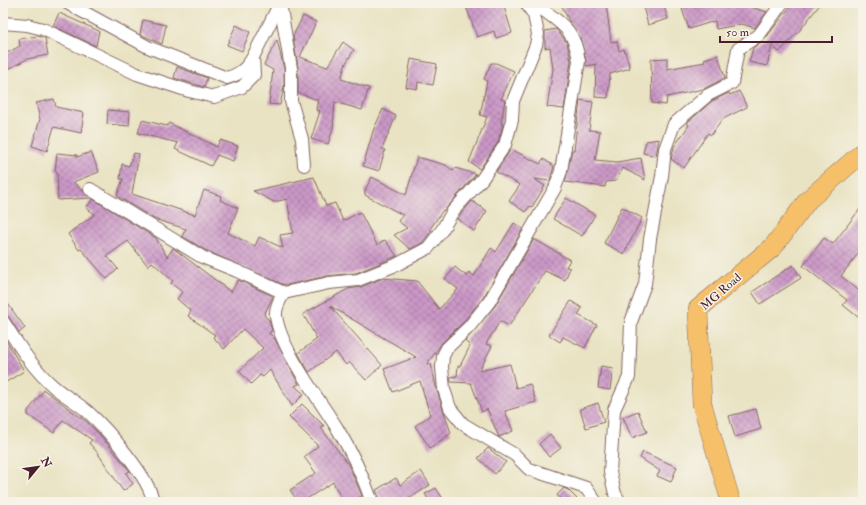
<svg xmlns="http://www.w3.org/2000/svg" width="866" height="505" font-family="'IM FELL Double Pica',serif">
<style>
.building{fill:url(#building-cross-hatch)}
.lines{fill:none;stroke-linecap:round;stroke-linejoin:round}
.street-casing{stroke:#826460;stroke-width:14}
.primary-casing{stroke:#826460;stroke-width:20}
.street{stroke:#fff;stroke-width:12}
.primary{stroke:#f6c06b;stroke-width:19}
.labels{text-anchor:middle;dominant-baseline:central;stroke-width:3;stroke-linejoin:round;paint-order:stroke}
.street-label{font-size:12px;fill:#4a1f2b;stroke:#f7f3e8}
</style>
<defs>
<pattern id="building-cross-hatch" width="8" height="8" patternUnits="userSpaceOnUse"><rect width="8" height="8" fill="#cb99c7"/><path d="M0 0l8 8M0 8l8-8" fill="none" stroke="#a77ca2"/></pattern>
</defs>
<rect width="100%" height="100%" fill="#f7f3e8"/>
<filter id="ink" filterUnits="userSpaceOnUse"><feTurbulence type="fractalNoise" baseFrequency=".025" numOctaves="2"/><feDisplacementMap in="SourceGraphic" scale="8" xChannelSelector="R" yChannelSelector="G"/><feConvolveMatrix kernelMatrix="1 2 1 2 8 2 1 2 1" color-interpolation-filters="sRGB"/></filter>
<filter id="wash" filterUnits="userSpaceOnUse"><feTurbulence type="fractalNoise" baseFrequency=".012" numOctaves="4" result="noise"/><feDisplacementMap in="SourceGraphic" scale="16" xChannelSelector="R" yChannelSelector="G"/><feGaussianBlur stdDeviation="0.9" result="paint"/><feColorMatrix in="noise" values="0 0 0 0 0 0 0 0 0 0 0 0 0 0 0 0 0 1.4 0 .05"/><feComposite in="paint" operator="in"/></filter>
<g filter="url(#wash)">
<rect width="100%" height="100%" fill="#e9e3c3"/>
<g id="blocks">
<path class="building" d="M465,3H503L512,33L496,38L494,31L477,37Z
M570,3H606L611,42L617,41L619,51L624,49L630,68L610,74L608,98L595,97L596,64L586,66V60L580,37L569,21L562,6Z
M642,3H663L668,19L648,25Z
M714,3H739L767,12L755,28L742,24L716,29L715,21L689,29L682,9L696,4L697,6Z
M793,3H821L800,30L779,52L772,45L767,66L749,62L753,48L765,39Z
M59,13L99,31L96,46L53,26Z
M303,16L316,22L300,57L327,67L343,42L354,50L346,63L341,79L369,88L362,110L335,102L333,128L328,144L311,139L320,111L316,110L318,100L298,93V67L293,36Z
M143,20L166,25L162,44L140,34Z
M236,25L250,32L242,51L227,45Z
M556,29L567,43L571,61L564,109L547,107L553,69L550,47L545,48V31Z
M38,36L45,38L48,55L27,59L3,72V55L20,46L19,39Z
M277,40L284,69V87L280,105L269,104L273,70L264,65Z
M718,55L725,78L703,89L667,97L666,105L652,103L651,59L667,58V69L705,62L704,59Z
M411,59L437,64L433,85L418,82L417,89L406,87Z
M491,63H496L514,71L501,99L505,100L501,124L503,125L498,142L480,169L469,162L487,117L480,115L487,81L484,79Z
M177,67L207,78L204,87L174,78Z
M739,91L747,107L723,119L711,135L708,133L684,168L671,159L674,147L689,125L687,123L712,101L729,93L730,95Z
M54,99L56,107L84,113L81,133L54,127L47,151L32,146L40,119L36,103Z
M580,100L593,102L589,130L600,131L595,160L617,162L641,158L645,180L623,168L616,181L606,182L605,187L565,182L572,150H574Z
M383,109L396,116L382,149L385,150L379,171L363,166L373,131Z
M108,110L130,112L129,126L107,124Z
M142,120L167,126L169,123L217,147L220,140L238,146L233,161L217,155L211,166L175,149L178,143L138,133Z
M659,139L656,156L643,153L646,141Z
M511,149L540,164L543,159L554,166L550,181L534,179L545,186L532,207L530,206L525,212L509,201L520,185L496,172Z
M91,152L99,172L73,182L91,198L58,200L57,171H55L57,153L77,155V157Z
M134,153L139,154L132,194L195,215L204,190L221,196L220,200L238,208L228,233L255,246L259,237L283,248L280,235L293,233L287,199L274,202L253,191L314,177L326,206L335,203L343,221L360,212L377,245L385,240L397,256L356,273L327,276L287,285L282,284L205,250L182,236L186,229L154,219L117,196L123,179H120L122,164L129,166Z
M417,157L446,165L453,171L455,168L476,174L444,211L443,210L430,229L432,230L422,243L410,249L394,235L407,228L398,221L403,215L365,195V190L372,177L406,195Z
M566,198L595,215L582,236L553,219Z
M93,199L156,238L167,257L173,248L231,292L238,280L273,296L264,315L269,320L272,330L269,333L275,339L297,381L299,384L295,386L304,394L292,406L270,370L263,377L260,375L251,384L239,371L263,348L243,329L224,349L213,337L215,335L188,316L191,311L177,299L182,292L171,283L173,281L152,262L148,266L128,241L107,256L118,269L107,279L81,249L79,250L68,234L95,214L86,208Z
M472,201L487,211L474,231L457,219Z
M863,205V247L841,276L863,294V321L843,305L847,300L803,266L824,238L833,244Z
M622,207L642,218L624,254L604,243Z
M514,223L523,229L483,298L463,322L442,343L427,364H431L437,391L451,433L430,448L415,426L430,415L420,381L393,392L384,369L416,357L330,306L382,365L366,380L349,362L346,365L336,352L309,372L298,353L317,339L303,314L348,289L361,287L383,278L417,281L439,309L458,289L445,279L455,267L466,276L469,272L474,276L491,248L496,252Z
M534,239L570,260L566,267L570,268L565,280L545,271L509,326L500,321L486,344L492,346L479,371L510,364L516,388L530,384L536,402L505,411L513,431L499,437L487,409L482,412L471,383L451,382L450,377L457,376L458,366H460L470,346L465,341L495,306Z
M793,265L801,278L760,304L752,292Z
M3,297L25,328L19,333L9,317L3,314Z
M571,301L582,308L578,315L597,325L585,348L563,337L560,342L549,335Z
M3,335L24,371L3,384Z
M601,366L613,368L610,390L598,388Z
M44,390L87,422L100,435L130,471L126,473L133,484L123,491L97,452L89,443L92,440L63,420L54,433L28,415V411Z
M598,403L604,422L586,428L580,409Z
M302,404L324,426L321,428L348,464L362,496L351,502H343L333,482L302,502H298L290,490L316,473L304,457L318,446L289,417Z
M756,409L761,429L735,437L729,416Z
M638,411L647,432L632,438L623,417Z
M550,434L561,448L549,457L539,444Z
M488,448L506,462L495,474L478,458Z
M643,452L677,467L671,482L657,476L660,471L640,458Z
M421,471L430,485L404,502H381L376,490L396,478L400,485Z
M436,488L445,502H430L425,494Z
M564,488L568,490L580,502H563L557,495Z"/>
</g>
</g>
<g filter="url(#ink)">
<use href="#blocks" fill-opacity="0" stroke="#826460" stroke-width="1"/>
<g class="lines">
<defs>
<path id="street" d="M67,3L148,47L227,78C240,74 246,69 253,57
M280,3L291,68V101L302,139L304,165
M534,3C559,23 574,26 579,61L561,171L555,188L489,302L469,327L447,348L443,356L442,367L444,389L450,408L463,424L515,455L529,469L586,488L596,502
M3,23L27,25L43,29L137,74L189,91L214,97L242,87L254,75L253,57L280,3
M90,189L202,257L237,271L284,293
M3,321C17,343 33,369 53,386C64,396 77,402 88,412C106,428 151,479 153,502
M372,502C363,476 351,451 337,428C319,399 280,348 276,316C275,307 280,300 284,293L329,283L358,280L396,265L428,248L442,230L453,211L482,179L505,145L512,120L513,101L536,45L538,34L534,15L526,3
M620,502L615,494L610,472L614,410L629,377L631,322L645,284L650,239L662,176L665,149L674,124L708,95L732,83L738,49L759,35L782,3"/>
<path id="primary" d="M731,502L702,404L698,309L773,247L808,200L863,152"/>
</defs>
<use href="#street" class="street-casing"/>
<use href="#primary" class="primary-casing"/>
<use href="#street" class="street"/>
<use href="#primary" class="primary"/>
</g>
</g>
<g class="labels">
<g class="street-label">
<text transform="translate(721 292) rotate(-41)">MG Road</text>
</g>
</g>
<rect width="866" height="505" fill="none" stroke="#f7f3e8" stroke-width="16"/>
<g transform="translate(38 467) rotate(61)" stroke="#f7f3e8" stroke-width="3" paint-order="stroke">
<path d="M0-3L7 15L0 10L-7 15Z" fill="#4a1f2b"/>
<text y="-6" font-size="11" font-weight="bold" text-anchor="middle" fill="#4a1f2b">N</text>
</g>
<path d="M720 36v6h112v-6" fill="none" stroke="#4a1f2b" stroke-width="2"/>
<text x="726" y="36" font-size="12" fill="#4a1f2b" stroke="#f7f3e8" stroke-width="3" paint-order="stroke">50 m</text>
</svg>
